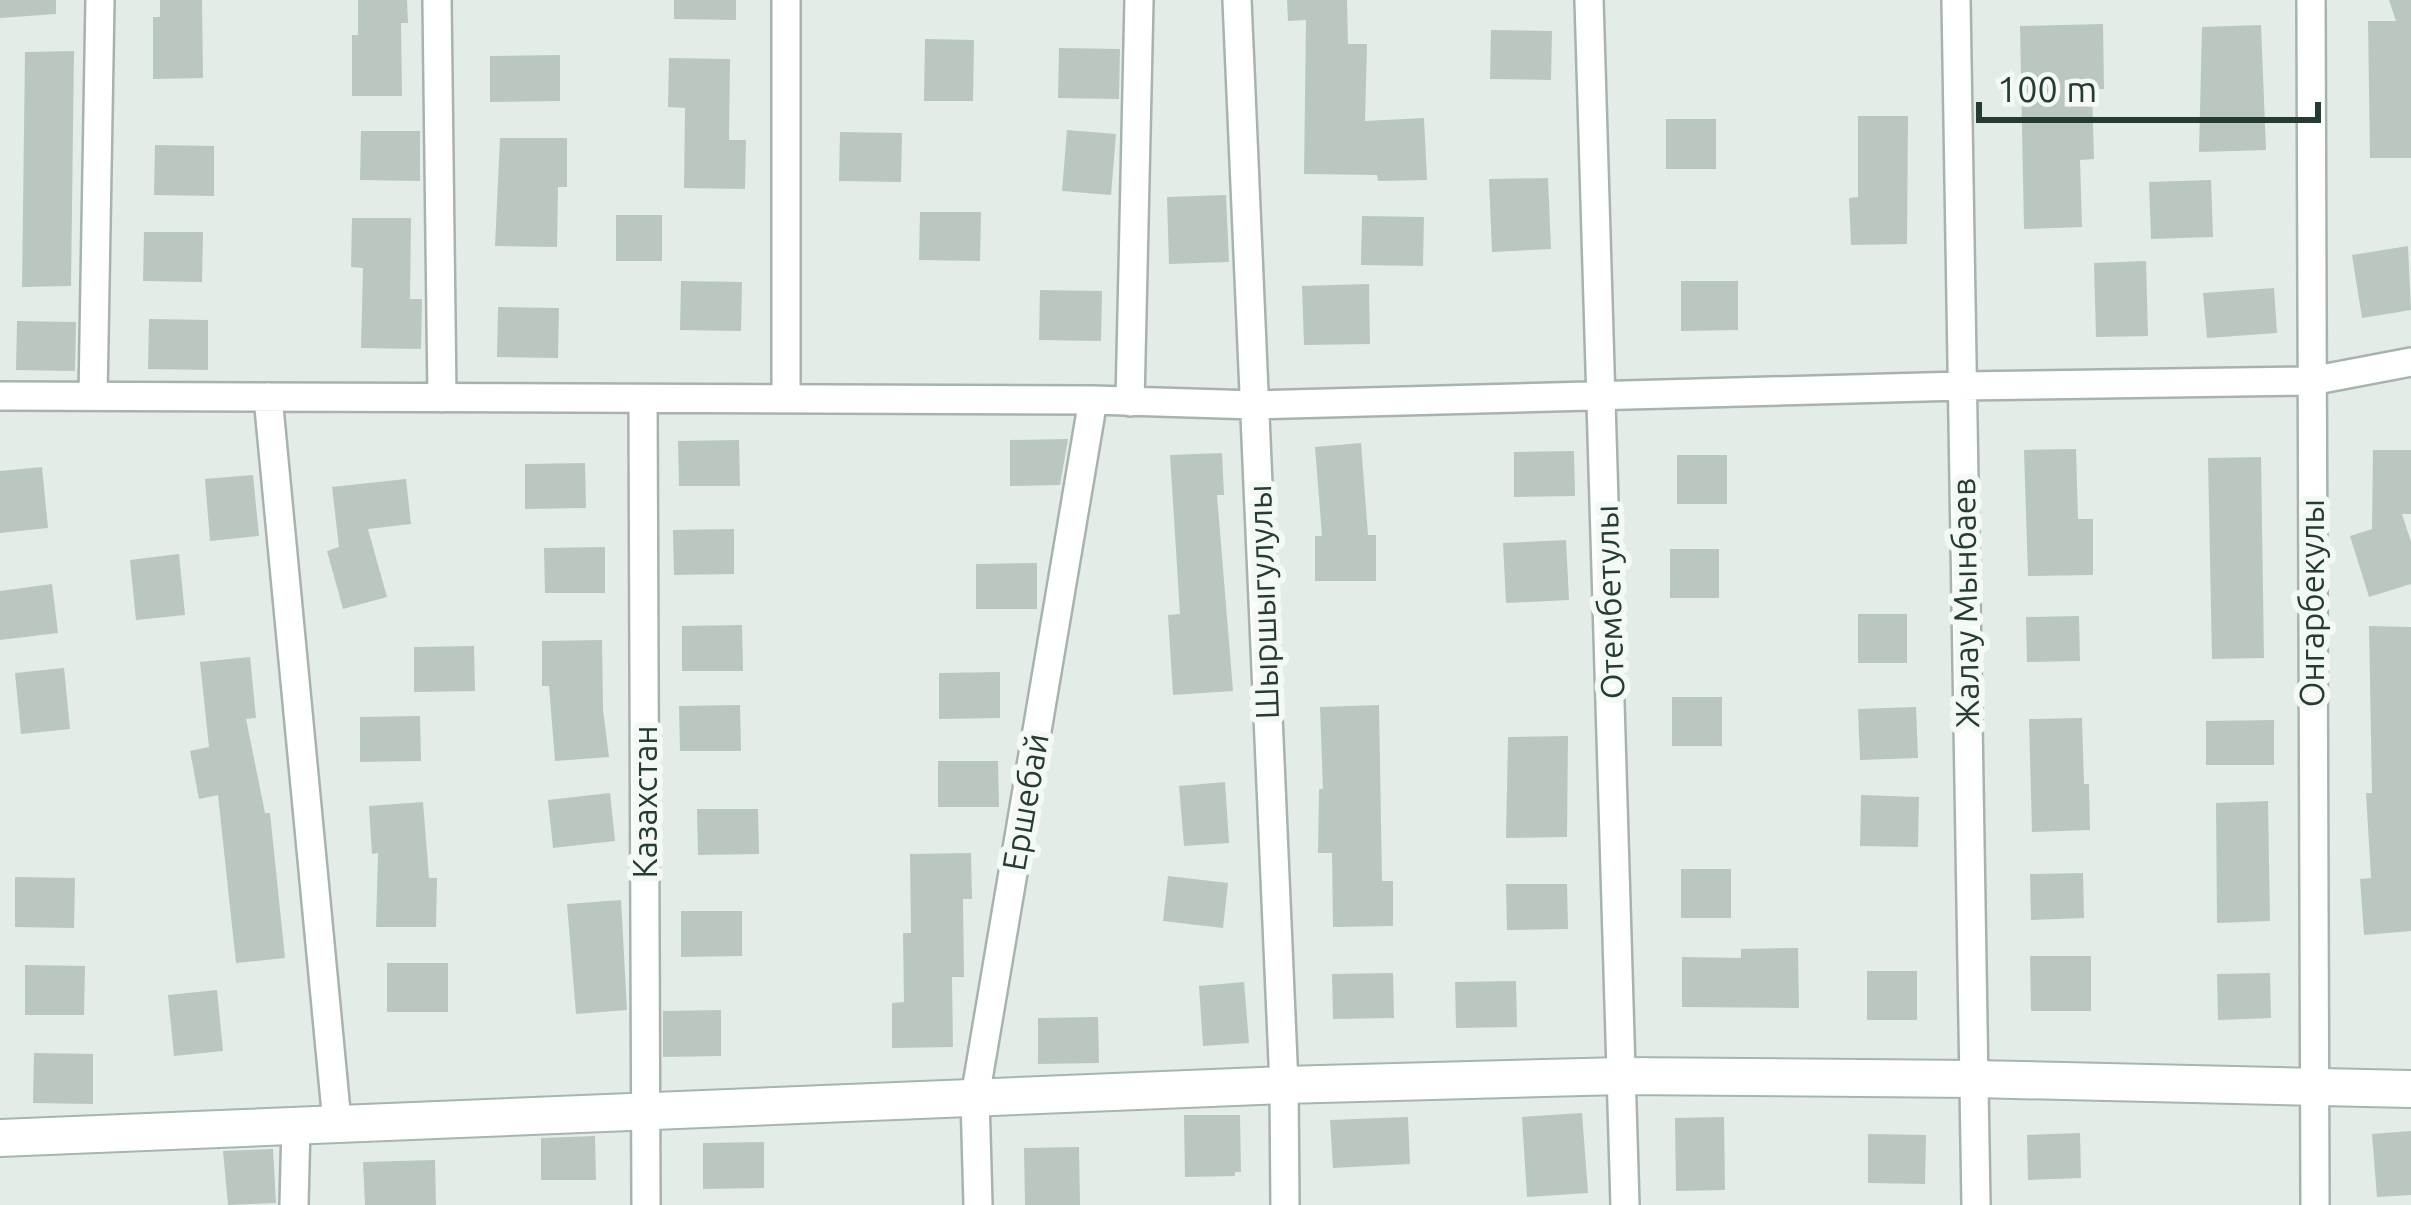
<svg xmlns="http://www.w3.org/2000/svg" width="2411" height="1205" viewBox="0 0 2411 1205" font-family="Ubuntu,sans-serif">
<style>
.building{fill:#b9c7c0}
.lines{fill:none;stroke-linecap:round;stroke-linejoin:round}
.street-casing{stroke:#a7b4ad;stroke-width:32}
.secondary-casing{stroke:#a3b7ad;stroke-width:40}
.street{stroke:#fff;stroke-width:27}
.secondary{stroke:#fff;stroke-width:36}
.labels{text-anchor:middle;stroke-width:12;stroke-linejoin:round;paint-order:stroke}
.street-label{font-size:33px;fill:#253c33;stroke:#f4f9f6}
</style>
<rect width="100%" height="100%" fill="#e4ece7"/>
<path class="building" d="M0 0H56V14L0 18Z
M160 0H202L203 78 153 79V17H160Z
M358 0H407L408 23H401L402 96H352V35H358Z
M674 0H736V20L674 19Z
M1287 0H1347L1348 44H1367L1365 121 1424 118 1427 180 1378 181 1377 175 1304 174 1306 20 1288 21Z
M2389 0H2411V158H2370L2368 21H2396Z
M2103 24 2104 89H2092L2094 159 2080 160 2082 227 2024 229 2020 26Z
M2261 25 2266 150 2199 152 2202 27Z
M1491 30 1552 31 1551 80 1490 79Z
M925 39 974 40 973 101H924Z
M1059 48 1120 49 1119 99 1058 98Z
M74 51 71 286 22 287 25 52Z
M560 55V101L490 102V56Z
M669 58 730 59 729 140H746L745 189 684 188 685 108 668 107Z
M1858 116H1908L1907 244 1851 245 1849 198 1858 197Z
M1666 119H1716V169H1666Z
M1067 130 1116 134 1111 195 1062 191Z
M361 131H420V181L360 180Z
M840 132 902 133 901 182 839 181Z
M500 138H567V187H558L557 247 495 246Z
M155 145 214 146V196L154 195Z
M1548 178 1551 249 1492 252 1489 179Z
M2211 180 2213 237 2151 239 2149 182Z
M1226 195 1229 262 1169 264 1167 197Z
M920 212H981L980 261 919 260Z
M616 215H662V261H616Z
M1362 216 1424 217 1423 266 1361 265Z
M352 218H411L410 299H422L421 349 361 348 363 268 351 267Z
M144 232H203L202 282 143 281Z
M2408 246 2411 310 2362 318 2352 255Z
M2146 261 2148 336 2096 337 2094 263Z
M681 281 742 282 741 331 680 330Z
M1681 281H1738V330L1681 331Z
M1369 284 1370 344 1304 345 1302 286Z
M2274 288 2277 333 2207 338 2203 293Z
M1040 290 1102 291 1101 341 1039 340Z
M498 307 559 308 558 358 497 357Z
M149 319 208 320V370L148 369Z
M17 321 76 322 75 371 16 370Z
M1068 439 1060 485 1010 486V440Z
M739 440 740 486H679L678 441Z
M1361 443 1368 535H1376V581H1315V536H1322L1315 447Z
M2076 449 2078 519H2093V575L2028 576 2024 450Z
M2373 450H2411V514H2402L2411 542V584L2369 597 2350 536 2372 529Z
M1574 451 1575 496 1514 497V452Z
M1222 453 1224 495H1217L1233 691 1173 695 1168 615 1180 614 1170 455Z
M1677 455H1727V504H1677Z
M2261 457 2264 658 2212 659 2208 458Z
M585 463 586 508 525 509V464Z
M42 467 48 528 0 533V471Z
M253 475 259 536 210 541 205 479Z
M406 479 411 524 368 529 387 597 343 609 327 551 339 547 332 487Z
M734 529V574L674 575 673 530Z
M1566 540 1569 600 1506 603 1503 543Z
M605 547V593H545L544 548Z
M1670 549H1719V598H1670Z
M179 554 185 615 136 620 130 560Z
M1037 563V609H976V564Z
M52 584 58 633 0 640V591Z
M1858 614H1907V663H1858Z
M2079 616 2080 661 2027 662 2026 617Z
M742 625 743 671H682V626Z
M2369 626 2411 627V931L2364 935 2360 879 2371 878 2366 793H2372Z
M602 640 603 710 609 757 555 761 549 686H542V641Z
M474 646 475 691 414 692V647Z
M250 657 256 718 246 719 265 813H270L285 958 236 963 218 795 199 799 190 751 209 747 200 662Z
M64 668 70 729 21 734 15 673Z
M1000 672V718L939 719V673Z
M1672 697H1722V746H1672Z
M740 705 741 751H680L679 706Z
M1379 705 1382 881H1393V926L1333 927 1332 853H1318L1319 789H1323L1320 707Z
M1916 707 1918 758 1860 760 1858 709Z
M420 716 421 761 360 762V717Z
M2082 718 2084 784H2089L2090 830 2032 832 2029 719Z
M2274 720V765H2206V721Z
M1568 736 1567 837 1506 838 1508 737Z
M938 761H998L999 807H938Z
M1225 782 1229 843 1184 846 1179 786Z
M610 793 615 841 553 848 548 800Z
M1861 795 1919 797 1918 847 1860 846Z
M2268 801 2270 921 2217 923 2216 803Z
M423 802 429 878H437L436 927H376L378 853 372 854 369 806Z
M697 809H758L759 854 698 855Z
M971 853 972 899H963L964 977H952L953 1047 892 1048V1003L904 1002 903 933H911L910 854Z
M1681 869H1731V918H1681Z
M2083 873 2084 918 2031 920 2030 874Z
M1168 876 1228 883 1223 928 1163 921Z
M15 877 75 878 74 928 15 927Z
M1506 884H1567L1568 929 1507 930Z
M621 900 627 1010 576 1014 567 904Z
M681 911H742V956L681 957Z
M1798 948 1799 1008 1682 1007V957L1741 958V949Z
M2030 956H2091V1011H2031Z
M387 963H448V1012H387Z
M25 965 85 966 84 1015H25Z
M1867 971H1917V1020H1867Z
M1393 973 1394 1018 1333 1019 1332 974Z
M2270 973 2271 1018 2218 1020 2217 974Z
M1516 981 1517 1027 1456 1028 1455 982Z
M1244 982 1249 1043 1203 1046 1199 986Z
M217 990 223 1051 174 1056 168 995Z
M721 1010V1056L663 1057V1011Z
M1098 1017 1099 1063 1038 1064V1018Z
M34 1053 93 1054V1104L33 1103Z
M1582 1113 1588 1193 1527 1197 1522 1117Z
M1184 1115H1240L1241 1172H1235V1176L1185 1177Z
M1408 1117 1410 1164 1333 1168 1330 1120Z
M1724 1117 1725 1190 1676 1191 1675 1118Z
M2411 1131V1195L2377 1197 2372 1134Z
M2080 1133 2081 1178 2028 1180 2027 1135Z
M1868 1134 1926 1135 1925 1184 1868 1183Z
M595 1136 596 1180H541V1138Z
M764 1142V1188L703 1189V1143Z
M1079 1147 1080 1205H1025L1024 1148Z
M273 1149 276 1203 228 1205 223 1151Z
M435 1160 436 1205H365L363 1162Z"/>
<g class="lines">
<defs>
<path id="street" d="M437 0 442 398
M1237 0 1284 1085 1285 1205
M1589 0 1625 1205
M1956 0 1976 1205
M2311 0 2315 1205
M0 396 1093 400 1255 405 1961 386 2311 381 2411 362
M93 396 100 0
M268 397 337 1122
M643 399 646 1205
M786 399V0
M1130 402 1139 0
M294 1205 296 1124
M978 1205 975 1097 1093 400"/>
<path id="secondary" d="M0 1138 1284 1085 1622 1076 1974 1079 2411 1089"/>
</defs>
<use href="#street" class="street-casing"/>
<use href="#secondary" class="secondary-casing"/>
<use href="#street" class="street"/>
<use href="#secondary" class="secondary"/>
</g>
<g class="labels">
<g class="street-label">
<text transform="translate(1263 602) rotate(-92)" y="12">Шыршыгулулы</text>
<text transform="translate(1609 602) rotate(-92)" y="12">Отембетулы</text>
<text transform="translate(1965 603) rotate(-91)" y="12">Жалау Мынбаев</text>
<text transform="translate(2312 603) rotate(-90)" y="12">Онгарбекулы</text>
<text transform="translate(645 802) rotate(-90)" y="12">Казахстан</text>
<text transform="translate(1025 802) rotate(-80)" y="12">Ершебай</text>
</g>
</g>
<path d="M1979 102v18h339v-18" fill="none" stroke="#253c33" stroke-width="6"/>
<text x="1997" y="102" font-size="36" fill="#253c33" stroke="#f4f9f6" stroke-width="9" paint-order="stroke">100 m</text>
</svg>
